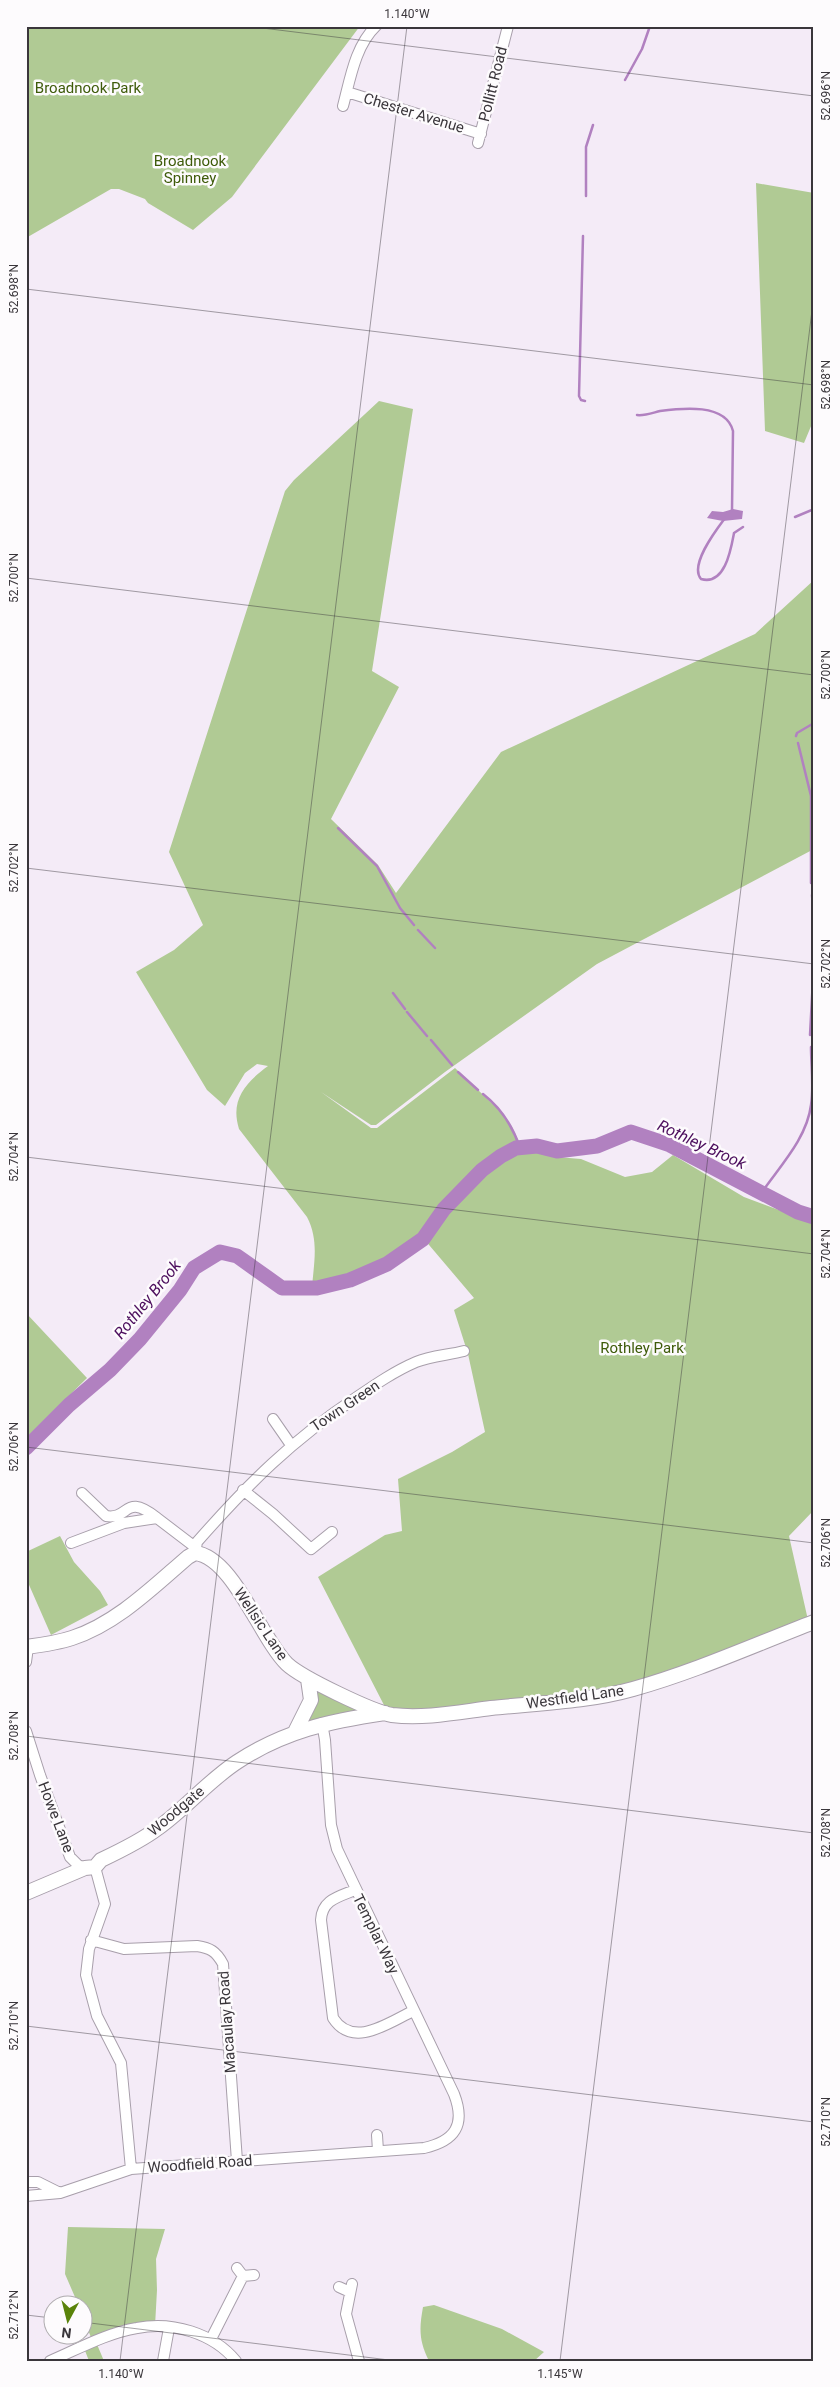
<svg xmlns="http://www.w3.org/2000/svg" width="840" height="2387" viewBox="0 0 840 2387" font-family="Roboto,sans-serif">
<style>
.green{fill:#b0ca94}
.water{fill:#b181c0}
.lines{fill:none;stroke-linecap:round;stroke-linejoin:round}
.stream{stroke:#b181c0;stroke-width:2.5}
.river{stroke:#b181c0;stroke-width:15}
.street-casing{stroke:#a89fab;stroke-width:12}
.secondary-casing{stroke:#a89fab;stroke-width:16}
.street{stroke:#fff;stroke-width:10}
.secondary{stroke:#fff;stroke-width:14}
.ticks{fill:none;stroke:#3a363b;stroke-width:1;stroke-opacity:0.45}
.labels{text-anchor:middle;stroke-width:5;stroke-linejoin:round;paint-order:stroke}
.street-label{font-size:15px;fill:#3a363b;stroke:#fdfbfd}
.park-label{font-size:15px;fill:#3e5b0a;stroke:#fdfbfd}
.water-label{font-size:16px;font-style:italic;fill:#4c0e5d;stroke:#fdfbfd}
.neatline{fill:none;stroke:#3a363b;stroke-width:2}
.ticks-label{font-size:12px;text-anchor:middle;fill:#3a363b}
</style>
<rect width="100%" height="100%" fill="#f4ebf7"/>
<path class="green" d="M26 26H360L232 197 193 230 148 203 145 199 119 189H111L26 238Z
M756 183 814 193V419L804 443 765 431Z
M379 401 413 409 372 671 399 687 331 819 378 865 396 893 501 752 755 634 814 580V849L597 964 445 1072 376 1125H371L321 1092 371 1128H377L455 1068 500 1111 512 1127 524 1152 542 1151 557 1157 581 1159 625 1177 652 1172 673 1155 744 1197 814 1223V1510L789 1536 808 1620 707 1660 606 1691 412 1711 385 1707 318 1577 385 1535 402 1531 398 1479 452 1452 485 1432 468 1354 454 1310 474 1298 424 1239C398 1257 344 1291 312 1287 314 1262 319 1240 307 1217L239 1129C230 1100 245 1083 268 1066L257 1064 245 1073 225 1106 207 1090 136 972 174 950 203 925 169 852 285 491 294 480Z
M26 1313 87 1378 26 1438Z
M60 1536 74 1562 100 1591 108 1605 51 1635 26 1578V1552Z
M313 1689 360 1710 308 1723Z
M68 2227 165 2229 156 2259 157 2290 155 2326 96 2342 104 2361H89L84 2348 93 2343 83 2316 82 2304H78L65 2274Z
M434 2305 502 2329 544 2352 534 2361H429C419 2341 419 2329 423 2307Z"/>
<path class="water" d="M733 509 743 511 742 519 723 521 707 518 712 511 723 512Z"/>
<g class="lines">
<path class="stream" d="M625 80 642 49 650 26
M586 196V147L593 125
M583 236 579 396 581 400 585 401
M637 415C644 416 652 413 660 411 682 408 726 403 733 431L732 510
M795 517 814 509
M725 518C716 530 689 565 701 579 725 586 731 549 734 533L743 527
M796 736 797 733 814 723
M798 743 811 796V883
M338 828 377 866 400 908 414 925
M812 895 814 922
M418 930 435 948
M393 993 405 1009
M407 1012 427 1036
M810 1035 814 960
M431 1040 452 1065
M458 1072 478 1090
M483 1094C501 1108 513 1127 520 1148
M762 1192C780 1166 807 1138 811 1105 814 1086 811 1066 811 1047"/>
<path class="river" d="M26 1448 69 1405 110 1370 140 1339 180 1290 194 1268 220 1252 237 1256 282 1288H317L350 1280 387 1264 423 1239 444 1209 482 1170 501 1156 516 1148 537 1146 557 1151 597 1146 631 1132 670 1145 798 1212 814 1217"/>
<defs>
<path id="street" d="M347 92 481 134
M343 106C350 80 355 46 376 26
M478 143 508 26
M273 1419 291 1445
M243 1490 273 1514 311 1549 332 1532
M82 1493 106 1516C130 1520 124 1492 157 1518
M71 1543 124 1523 157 1518 195 1547
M195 1553 197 1542C248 1484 292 1440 357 1397 376 1384 395 1371 416 1362 430 1356 449 1355 464 1351
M26 1662 28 1647
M26 1731 40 1775 70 1857 78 1865 85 1868
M95 1867 105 1904 89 1949 86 1975 97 2016 121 2063 131 2169
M355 1890C338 1897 322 1900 321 1920L333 2018C353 2049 388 2023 413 2011
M91 1940 124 1949 197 1946C210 1948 216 1951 223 1964L237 2161
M377 2135 378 2151
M26 2182H38L60 2193
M26 2196 60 2193 131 2169 424 2148C455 2141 466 2125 454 2094L337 1849 331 1825 325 1740 322 1723
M237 2268 243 2276 254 2275
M352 2284 346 2314 359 2361
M339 2287 350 2292
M211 2339 243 2276
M50 2361C78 2349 107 2333 137 2328 172 2321 213 2333 236 2361
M163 2361 169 2328"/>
<path id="secondary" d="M26 1647C41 1645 57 1643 72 1638 116 1624 153 1587 188 1557L195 1553C233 1557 261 1639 287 1664 302 1678 373 1712 392 1715 424 1719 459 1712 491 1708 538 1703 587 1702 633 1689 694 1672 754 1645 814 1622
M295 1732 311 1700 308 1679
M26 1893 85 1868 95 1867 101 1860C120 1851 141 1841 158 1828 186 1808 208 1781 237 1762 284 1731 330 1721 385 1713"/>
</defs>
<use href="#street" class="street-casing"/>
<use href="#secondary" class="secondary-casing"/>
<use href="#street" class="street"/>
<use href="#secondary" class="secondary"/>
</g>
<path class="ticks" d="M246 26 814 96M26 289 814 385M26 578 814 675M26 868 814 964M26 1157 814 1254M26 1447 814 1543M26 1736 814 1833M26 2026 814 2122M26 2315 52 2318M82 2322 397 2361M120 2361 407 26M560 2361 814 294"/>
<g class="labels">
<g class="street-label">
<text transform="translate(493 84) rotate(-76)" y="5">Pollitt Road</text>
<text transform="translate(414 113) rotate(17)" y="5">Chester Avenue</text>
<text transform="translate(345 1406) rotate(-34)" y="5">Town Green</text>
<text transform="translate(261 1624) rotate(56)" y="5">Wellsic Lane</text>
<text transform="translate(575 1697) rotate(-8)" y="5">Westfield Lane</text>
<text transform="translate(176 1811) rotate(-40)" y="5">Woodgate</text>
<text transform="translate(56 1817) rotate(69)" y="5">Howe Lane</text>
<text transform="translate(376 1934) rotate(64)" y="5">Templar Way</text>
<text transform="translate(227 2022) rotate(-94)" y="5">Macaulay Road</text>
<text transform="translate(200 2164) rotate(-4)" y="5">Woodfield Road</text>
</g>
<g class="park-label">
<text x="88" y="93">Broadnook Park</text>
<text x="190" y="166">Broadnook<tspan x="190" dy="17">Spinney</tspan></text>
<text x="642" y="1353">Rothley Park</text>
</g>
<g class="water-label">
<text transform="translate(702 1144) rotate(25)" y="6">Rothley Brook</text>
<text transform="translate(147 1299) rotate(-51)" y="6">Rothley Brook</text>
</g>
</g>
<rect width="840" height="2387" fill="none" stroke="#fdfbfd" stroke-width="55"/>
<g transform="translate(68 2320) rotate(187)"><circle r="24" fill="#fdfbfd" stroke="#afacaf"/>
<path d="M0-4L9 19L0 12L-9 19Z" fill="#5a830a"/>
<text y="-8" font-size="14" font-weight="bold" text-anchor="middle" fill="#3a363b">N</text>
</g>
<rect x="28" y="28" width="784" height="2332" class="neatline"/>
<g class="ticks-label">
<text x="407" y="18">1.140°W</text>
<text transform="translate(826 96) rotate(-90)" y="4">52.696°N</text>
<text transform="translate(14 289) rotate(-90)" y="4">52.698°N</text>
<text transform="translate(826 385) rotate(-90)" y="4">52.698°N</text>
<text transform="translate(14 578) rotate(-90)" y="4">52.700°N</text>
<text transform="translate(826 675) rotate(-90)" y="4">52.700°N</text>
<text transform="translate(14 868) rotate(-90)" y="4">52.702°N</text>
<text transform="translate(826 964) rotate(-90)" y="4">52.702°N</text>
<text transform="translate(14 1157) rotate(-90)" y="4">52.704°N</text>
<text transform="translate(826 1254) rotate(-90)" y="4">52.704°N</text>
<text transform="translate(14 1447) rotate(-90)" y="4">52.706°N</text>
<text transform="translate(826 1543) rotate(-90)" y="4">52.706°N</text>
<text transform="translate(14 1736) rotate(-90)" y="4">52.708°N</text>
<text transform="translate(826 1833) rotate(-90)" y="4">52.708°N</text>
<text transform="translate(14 2026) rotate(-90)" y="4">52.710°N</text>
<text transform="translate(826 2122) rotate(-90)" y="4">52.710°N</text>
<text transform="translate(14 2315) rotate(-90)" y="4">52.712°N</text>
<text x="121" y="2378">1.140°W</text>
<text x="560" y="2378">1.145°W</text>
</g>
</svg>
